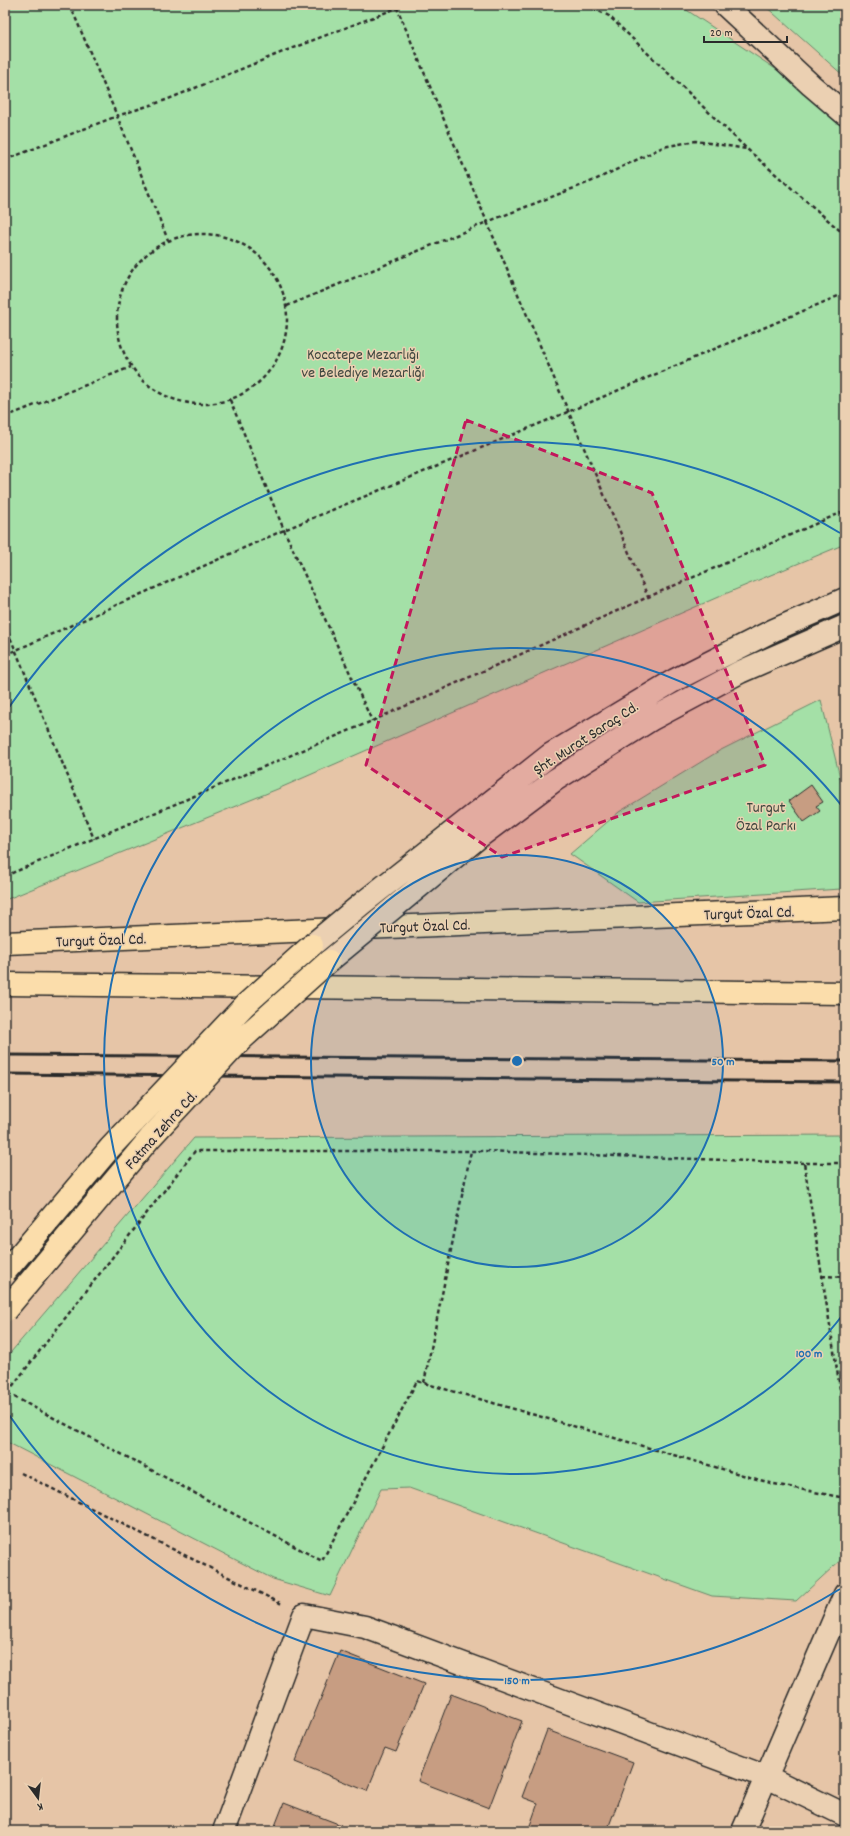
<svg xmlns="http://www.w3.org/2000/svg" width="850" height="1836" viewBox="0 0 850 1836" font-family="Dekko,sans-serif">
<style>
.green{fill:#a4e0a7;stroke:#688669}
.building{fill:#c79d82;stroke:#2b2b2b}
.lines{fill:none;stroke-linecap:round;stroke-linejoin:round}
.minor-casing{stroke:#2b2b2b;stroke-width:25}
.major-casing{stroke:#2b2b2b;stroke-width:25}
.path{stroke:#2b2b2b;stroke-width:2.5;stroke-dasharray:4 3;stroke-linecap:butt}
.minor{stroke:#ebd0b2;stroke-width:22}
.major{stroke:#fbddab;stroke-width:22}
.rail{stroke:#2b2b2b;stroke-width:3}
.minor-bridge-casing{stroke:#2b2b2b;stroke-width:25;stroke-linecap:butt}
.major-bridge-casing{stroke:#2b2b2b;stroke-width:25;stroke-linecap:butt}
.minor-bridge{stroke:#ebd0b2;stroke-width:22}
.major-bridge{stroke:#fbddab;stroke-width:22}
.marked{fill:#c2185b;fill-opacity:0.2;stroke:#c2185b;stroke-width:3;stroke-dasharray:8 5;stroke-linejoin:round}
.ring{fill:none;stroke:#1f6fb2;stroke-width:2}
.labels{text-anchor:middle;stroke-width:3;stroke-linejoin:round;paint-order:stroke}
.park-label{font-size:16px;fill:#3d463e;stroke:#ebd0b2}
.street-label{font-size:16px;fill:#2b2b2b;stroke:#ebd0b2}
.centre{fill:#1f6fb2;stroke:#ebd0b2;stroke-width:2}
.ring-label{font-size:12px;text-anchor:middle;font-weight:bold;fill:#1f6fb2;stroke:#ebd0b2;stroke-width:3;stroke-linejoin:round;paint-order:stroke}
</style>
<rect width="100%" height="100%" fill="#e6c5a7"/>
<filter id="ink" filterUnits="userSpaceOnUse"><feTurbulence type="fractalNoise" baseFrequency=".025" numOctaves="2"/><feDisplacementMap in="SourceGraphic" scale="8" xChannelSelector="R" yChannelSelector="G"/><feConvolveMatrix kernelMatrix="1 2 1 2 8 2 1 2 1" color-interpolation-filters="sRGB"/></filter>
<g filter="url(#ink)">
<path class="green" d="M5 5H679L845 115V544L725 594 280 788 5 900Z
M764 5H845V77Z
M821 700 845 798V886L841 889 638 902 570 854 619 812 719 751Z
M845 1135V1556L796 1601 712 1596 409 1488 381 1489 330 1596 273 1579 5 1441V1359L194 1138Z"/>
<path class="building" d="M811 785 823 802 816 806 820 811 804 822 789 801Z
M340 1651 424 1684 396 1752 385 1748 367 1791 295 1762Z
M451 1694 522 1721 489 1808 418 1781Z
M547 1730 633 1762 607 1831H528L538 1803 522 1797Z
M284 1803 341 1825 339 1831H273Z"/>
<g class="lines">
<defs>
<path id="minor" d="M725 5 811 85 845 114
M224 1831 304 1615 365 1627 767 1777 845 1815
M743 1831 845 1594"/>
<path id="major" d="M5 943 845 908
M5 984 845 993"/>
</defs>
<use href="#minor" class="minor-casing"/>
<use href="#major" class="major-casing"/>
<path class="path" d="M70 5 117 116 166 100 285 51 397 8 487 222 595 180 663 147 696 141 747 149
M587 5 609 16 747 149 845 235
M5 160 117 116 168 240
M117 319a85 85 0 1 1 170 0a85 85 0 1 1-170 0Z
M287 306 487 222 648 597
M230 400 284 530 372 721
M5 417 131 367
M5 625 94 839
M5 655 284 530 570 411 845 293
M5 876 372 721 648 597 845 511
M804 1163 483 1151H195L7 1393 322 1561 417 1381 774 1484 845 1498
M845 1163H804L845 1420
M822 1276 845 1277
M424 1383 471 1151
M21 1473 282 1604"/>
<use href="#minor" class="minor"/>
<use href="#major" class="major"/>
<path class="rail" d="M5 1055 845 1061
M5 1074 845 1082"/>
<defs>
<path id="minor-bridge" d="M312 945 364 902 550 755 675 680 774 630 845 599
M329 961 479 837 555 780 652 719 740 672 845 626"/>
<path id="major-bridge" d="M5 1272 110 1148 245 1005 312 945
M5 1311 150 1138 241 1040 329 961"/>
</defs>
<use href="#minor-bridge" class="minor-bridge-casing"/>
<use href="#major-bridge" class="major-bridge-casing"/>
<use href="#minor-bridge" class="minor-bridge"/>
<use href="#major-bridge" class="major-bridge"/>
</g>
</g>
<path class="marked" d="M466 420 652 493 765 765 502 857 366 765Z"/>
<circle cx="517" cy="1061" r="206" fill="#1f6fb2" fill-opacity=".12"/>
<g class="ring">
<circle cx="517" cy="1061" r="206"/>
<path d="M845 1312A413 413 0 1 1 845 810"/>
<path d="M840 1589A619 619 0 0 1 7 1412M7 710A619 619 0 0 1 840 533"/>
</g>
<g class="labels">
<g class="park-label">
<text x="363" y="359">Kocatepe Mezarlığı<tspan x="363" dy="18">ve Belediye Mezarlığı</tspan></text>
<text x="766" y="812">Turgut<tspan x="766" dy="18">Özal Parkı</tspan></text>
</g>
<g class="street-label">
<text transform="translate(585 737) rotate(-33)" y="6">Şht. Murat Saraç Cd.</text>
<text transform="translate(749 912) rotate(-2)" y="6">Turgut Özal Cd.</text>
<text transform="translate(425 925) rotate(-2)" y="6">Turgut Özal Cd.</text>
<text transform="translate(101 939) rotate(-2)" y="6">Turgut Özal Cd.</text>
<text transform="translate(160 1129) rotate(-48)" y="6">Fatma Zehra Cd.</text>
</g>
</g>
<circle cx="517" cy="1061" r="6" class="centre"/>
<g class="ring-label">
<text x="723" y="1065">50 m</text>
<text x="809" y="1357">100 m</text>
<text x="517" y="1684">150 m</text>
</g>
<rect width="850" height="1836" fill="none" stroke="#ebd0b2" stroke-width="20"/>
<rect x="10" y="10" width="830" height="1816" fill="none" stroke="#2b2b2b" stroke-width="1.5" filter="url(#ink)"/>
<g transform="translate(38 1798) rotate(165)" stroke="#ebd0b2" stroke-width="3" paint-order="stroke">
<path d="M0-3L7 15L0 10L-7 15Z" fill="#2b2b2b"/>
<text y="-6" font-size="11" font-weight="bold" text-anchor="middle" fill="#2b2b2b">K</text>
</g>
<path d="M704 36v6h83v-6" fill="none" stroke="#2b2b2b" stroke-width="2"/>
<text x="710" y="36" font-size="12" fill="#2b2b2b" stroke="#ebd0b2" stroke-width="3" paint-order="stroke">20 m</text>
</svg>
